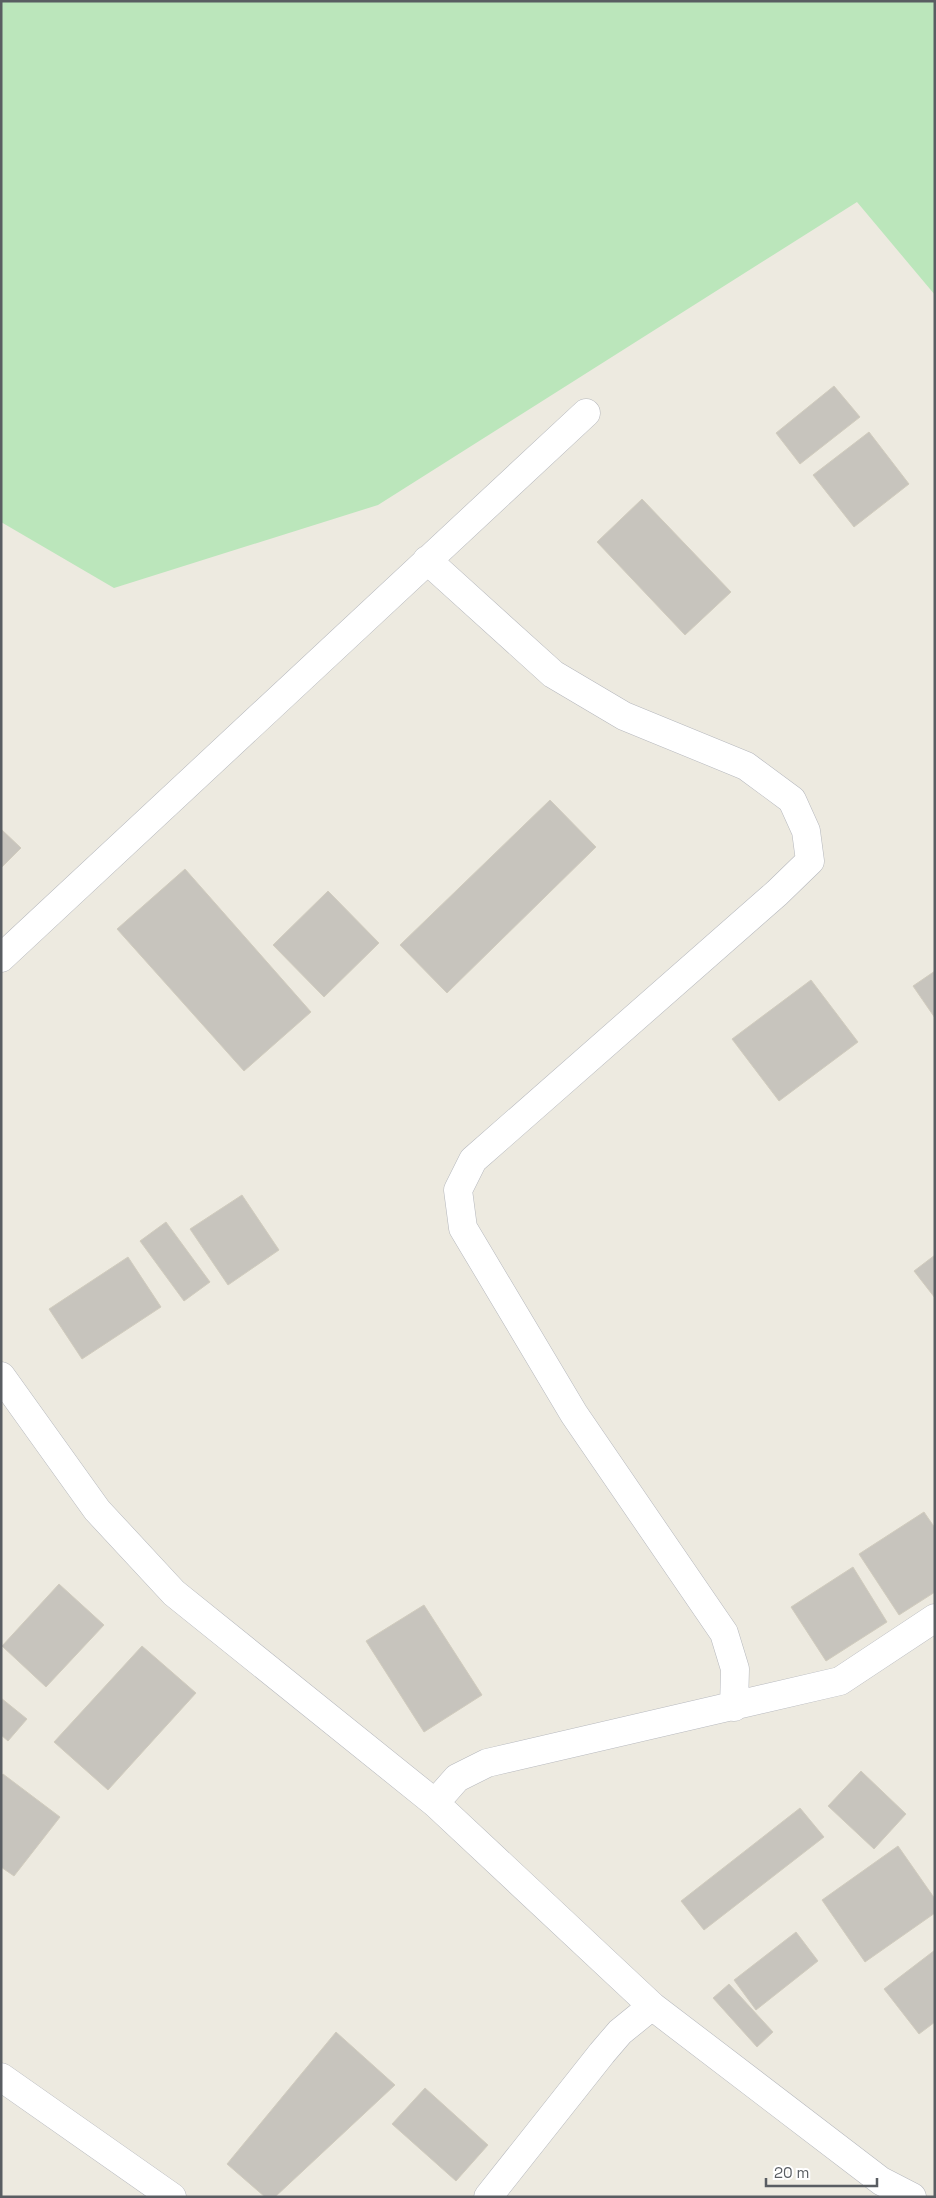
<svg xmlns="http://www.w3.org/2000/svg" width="936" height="2198" viewBox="0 0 936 2198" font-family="'Space Grotesk',sans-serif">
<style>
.green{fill:#bbe6bb}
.building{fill:#c7c4bd;stroke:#d1ccbe}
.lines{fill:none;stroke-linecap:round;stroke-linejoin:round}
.minor-casing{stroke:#b6b8bd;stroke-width:29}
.minor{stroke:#fff;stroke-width:28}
</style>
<rect width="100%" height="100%" fill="#edeae0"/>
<path class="green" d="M1 1H935V295L857 202 378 505 114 588 1 522Z"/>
<path class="building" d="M834 386 860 417 800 464 776 433Z
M869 432 909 484 854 527 813 475Z
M642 499 731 592 685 635 597 542Z
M550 800 596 847 447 993 400 945Z
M1 829 21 848 1 868Z
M185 869 311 1012 244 1071 117 929Z
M328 891 379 943 324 997 273 945Z
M935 971V1018L913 986Z
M811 980 858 1042 779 1101 732 1039Z
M242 1195 279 1250 228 1285 190 1229Z
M166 1222 210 1282 184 1301 140 1241Z
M935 1255V1298L914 1271Z
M128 1257 161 1307 82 1359 49 1309Z
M924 1512 935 1528V1592L899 1615 859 1554Z
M853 1567 887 1622 826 1661 791 1607Z
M59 1584 104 1625 46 1687 2 1646Z
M424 1605 482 1695 424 1732 366 1641Z
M142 1646 196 1693 108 1790 54 1742Z
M1 1698 27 1719 8 1741 1 1735Z
M861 1771 906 1814 874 1849 828 1806Z
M3 1774 60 1817 14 1876 1 1867V1776Z
M800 1808 824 1837 704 1930 681 1901Z
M898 1846 935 1899V1913L865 1962 822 1900Z
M796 1932 818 1961 756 2010 734 1980Z
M935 1950V2022L919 2034 884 1989Z
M729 1984 773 2032 757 2047 713 1998Z
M336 2032 395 2085 275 2197H265L227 2164Z
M425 2088 488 2145 456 2181 392 2124Z"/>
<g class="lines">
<defs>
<path id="minor" d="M427 560 553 674 624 716 746 766 792 800 806 831 810 861 777 893 473 1160 458 1190 463 1228 574 1414 724 1633 735 1669 734 1707
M1 958 586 413
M1 1376 97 1510 174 1593 435 1803 652 2006 620 2032 602 2053 488 2197
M435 1803 457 1778 487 1763 840 1681 935 1618
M652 2006 881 2181 912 2197
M1 2077 172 2197"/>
</defs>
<use href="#minor" class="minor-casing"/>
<use href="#minor" class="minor"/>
</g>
<rect width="936" height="2198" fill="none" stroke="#595d62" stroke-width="5"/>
<path d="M766 2178v8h111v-8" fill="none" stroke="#595d62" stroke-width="2.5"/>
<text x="774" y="2178" font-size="15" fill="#595d62" stroke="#ffffff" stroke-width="4" paint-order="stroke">20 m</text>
</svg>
